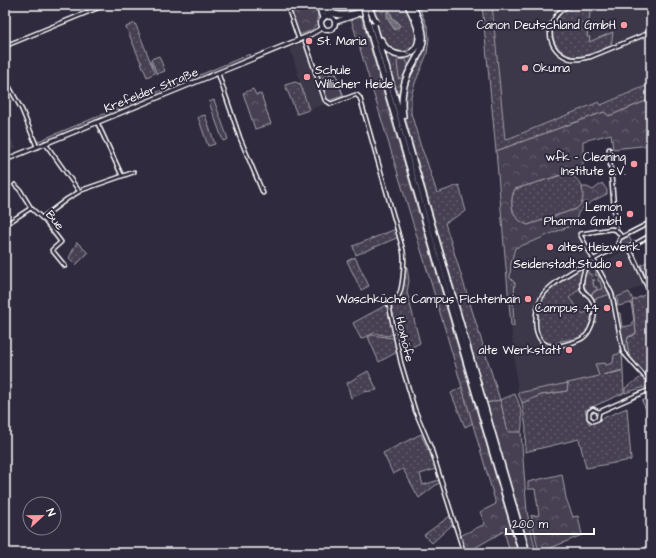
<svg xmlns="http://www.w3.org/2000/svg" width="656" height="558" viewBox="0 0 656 558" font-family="'Architects Daughter',sans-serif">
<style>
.built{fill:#3c3749}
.grass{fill:url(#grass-dots);stroke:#a2a0a8}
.forest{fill:url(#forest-crowns);stroke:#a2a0a8}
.garden{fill:#464152;stroke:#a2a0a8}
.water{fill:url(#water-rules);stroke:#a7a6ad}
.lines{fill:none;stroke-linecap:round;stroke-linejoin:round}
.street-casing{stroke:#fff;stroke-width:5.5}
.secondary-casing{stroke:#fff;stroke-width:6}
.primary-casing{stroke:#fff;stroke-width:7}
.highway-casing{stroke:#fff;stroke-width:8}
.street{stroke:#2f2a3d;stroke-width:2.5}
.secondary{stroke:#2f2a3d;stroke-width:3.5}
.primary{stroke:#2f2a3d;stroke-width:4}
.highway{stroke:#2f2a3d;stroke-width:5}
.highway-bridge-casing{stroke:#fff;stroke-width:8;stroke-linecap:butt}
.highway-bridge{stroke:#2f2a3d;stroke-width:5}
.oneway{stroke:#6d6a77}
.poi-dot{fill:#ff9aa2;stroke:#2f2a3d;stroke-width:1.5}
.labels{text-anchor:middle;stroke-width:4;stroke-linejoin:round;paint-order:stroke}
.poi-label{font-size:12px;fill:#fff;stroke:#2f2a3d;text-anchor:end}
.street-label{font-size:12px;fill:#fff;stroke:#2f2a3d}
</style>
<defs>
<pattern id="grass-dots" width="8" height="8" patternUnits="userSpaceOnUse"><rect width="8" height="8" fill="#464152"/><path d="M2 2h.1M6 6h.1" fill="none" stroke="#625e6c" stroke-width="1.8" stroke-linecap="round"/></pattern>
<pattern id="forest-crowns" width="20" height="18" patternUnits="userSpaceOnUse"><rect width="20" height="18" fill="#464152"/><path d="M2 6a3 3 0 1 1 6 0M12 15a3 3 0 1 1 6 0" fill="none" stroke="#625e6c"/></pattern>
<pattern id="water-rules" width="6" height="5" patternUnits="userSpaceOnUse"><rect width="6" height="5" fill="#6d6a77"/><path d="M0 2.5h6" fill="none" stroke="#83808b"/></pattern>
</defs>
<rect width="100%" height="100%" fill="#2f2a3d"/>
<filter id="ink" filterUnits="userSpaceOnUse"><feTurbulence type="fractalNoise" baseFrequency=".025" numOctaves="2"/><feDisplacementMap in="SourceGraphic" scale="8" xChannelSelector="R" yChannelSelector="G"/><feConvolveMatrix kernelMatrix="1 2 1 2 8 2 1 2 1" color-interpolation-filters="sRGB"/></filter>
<g filter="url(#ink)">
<path class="built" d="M492 5H651V82L648 85 601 105 599 102 505 140Z
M304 42 325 104 309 110 297 73 299 72 298 70 297 71 290 48Z
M5 129 17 148 5 153Z
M578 223 581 235 596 262 616 309 624 351V371L518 393 511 326H514L513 304 515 283 510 278 511 263 515 248 539 239 545 236Z
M621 252H627L629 254 643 285 614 298 613 294 597 265Z"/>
<path class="grass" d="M384 5H404C411 13 420 32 416 43 409 58 392 54 384 42 379 35 376 18 373 9L380 8 381 11H384L383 7Z
M415 5H423L419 7 428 28 429 39 427 54 415 83 411 96V113L421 147 426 159 437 193 459 185 466 211 445 223 500 400 515 394C521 407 524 419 521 432L508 433 500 400 487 403 408 128 404 112V99L405 88 425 31Z
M482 5H492L505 140 599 102 601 105 648 85 651 82V99L609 116 604 112 496 151Z
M575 5H591L587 37H590L589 42 613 32 611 46C600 50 588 58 576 57 559 56 548 38 554 23 557 13 566 9 575 5Z
M135 23 155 73 147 77 126 27Z
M420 45 410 69 398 62 399 79 405 75 400 105 384 49 399 56Z
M250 54 249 58 165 93 164 90Z
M159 56 165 71 157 74 151 59Z
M333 63 344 98 330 102 325 99 317 74 322 72 321 67Z
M295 82 300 84V83L309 110 297 114 285 85Z
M162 90 163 94 40 144 36 142Z
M568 173C582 179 591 198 576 209L528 225C512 220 508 203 515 189Z
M396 229 399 237 356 255 353 246Z
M628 235 633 244 623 247 620 244V241Z
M77 242 88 253 76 265 69 258Z
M355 257 369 286 361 290 347 261Z
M651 260V282L648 283 641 265Z
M407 267 409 281 407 292 420 343 400 353 390 306 400 297 404 269Z
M582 267 583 268 580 288 569 298 583 314 593 306C593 316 592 330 584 337 581 339 577 340 575 341L574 339 560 341V344C556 345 552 346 548 344 532 336 535 307 544 295 551 287 572 273 582 267Z
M646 294 651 304V383C639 369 623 358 628 337L633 336 636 333 632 301Z
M388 304 394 334 388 336 374 333 361 339 353 323Z
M372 335 393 338 395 340 397 352 379 362 368 337Z
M622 353 623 370 603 375 623 371 624 393 585 410 589 424 627 408 631 460 586 468 579 439 525 452 526 428 522 403 541 395 567 391 568 383 599 376 595 364 605 363 606 365 613 363 614 355Z
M368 371 377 390 364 392 351 398 347 383Z
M643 376 651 385 625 393V388Z
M462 387 473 423 465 427 451 393Z
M651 397V420L642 401Z
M421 434 428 450 430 448 436 469 420 474 423 485 439 480 440 482 419 498 403 469 393 474 383 453Z
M450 516 453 524 432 543 424 535Z"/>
<path class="forest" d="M289 5H316L320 13 318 14C316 29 313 31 298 35Z
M325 5H358L359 7C348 10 340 14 331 7L328 8Z
M361 15 518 553H510L504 531 466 553 460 536 485 524 480 512 496 504 445 329 351 19Z
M399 59 406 60 410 69 406 75 399 79 397 62Z
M253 89 256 95 261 94 271 124 255 129 243 93Z
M651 99V145L613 149 611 134 583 141V166L568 173 515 189C508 203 512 220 528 225L576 209C584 203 584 196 582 187H587L593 190 602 183 607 190V194C599 198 578 207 577 217 576 219 577 221 578 223L545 236 539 239 515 248 511 263 510 278 515 283 513 304 514 326H511L496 151 604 112 609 116Z
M594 262 611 294 594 299 591 295 597 290 602 289 600 281H598V279L599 278 598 275 596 276 595 274 597 273 592 265H590Z
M587 268 589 269 587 270 590 275 592 274 593 276 591 277 592 280H595L593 281 594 287H597V289L590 295C581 285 584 280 587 268Z
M629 292 633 300 632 301 636 333 628 337 627 341 629 357 624 352 617 313H620L622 327 633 325 632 322 634 320 631 303 618 306 617 297Z
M568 383 567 391 541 395 522 403 518 393Z
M500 400 508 432H521L527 512 536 553H531L487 403Z
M562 474 566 498 573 517 578 516 582 535 541 552 538 549 531 515 532 516 539 515 535 489H528V482Z"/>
<path class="garden" d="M335 73 343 96 328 101 320 78Z
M214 100 228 139 223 141 209 102Z
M205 115 215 144 208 146 198 117Z"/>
<path class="water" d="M387 11H390L393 19 397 21 400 26 395 30C391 25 386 18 387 11Z"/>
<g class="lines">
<defs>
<path id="street" d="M287 5 299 40
M570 5C546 15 542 48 568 58 575 61 583 58 590 57L651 32
M304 38 325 100 331 104 355 95H357L360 98 403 250C405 260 403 289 398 297 395 301 391 303 389 306L401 363 415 410 431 448 464 553
M5 46 105 5
M218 73 240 138 263 193
M5 79 22 110 37 147
M97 122 122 176
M45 143 79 191
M609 149 616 230 622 237
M15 185 20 190 31 208 45 221 61 242 52 250 65 266
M42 218 67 199 82 190 134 172
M5 225 31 208
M616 230 611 229 580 234 612 294 623 352 651 384
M619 246 618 243 620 238 651 222
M619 246 622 249H626L651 235
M629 247 651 295
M586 264C585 270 580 281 582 288 583 292 587 294 590 297 597 306 595 319 590 329 586 338 580 340 571 343 565 344 557 348 550 346 529 341 534 303 546 291 566 272 595 259 619 246
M599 412 598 419 593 421 589 418V412L593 409 599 412 651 389"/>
<path id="secondary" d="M5 160 308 36 322 28"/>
<path id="primary" d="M362 12 378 5
M321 23a7 7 0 1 1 14 0a7 7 0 1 1-14 0Z
M335 22 356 15"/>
<path id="highway" d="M319 5 323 18
M324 5C333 19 346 15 360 13
M323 7 329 16
M373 22 527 553
M368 24 522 553
M381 40C389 60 417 61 419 38 420 27 412 15 408 5
M403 116C401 102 402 87 408 74 414 61 425 49 423 34 422 24 416 14 412 5"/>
</defs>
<use href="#street" class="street-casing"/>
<use href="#secondary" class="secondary-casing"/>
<use href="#primary" class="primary-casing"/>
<use href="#highway" class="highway-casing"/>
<use href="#street" class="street"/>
<use href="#secondary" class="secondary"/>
<use href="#primary" class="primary"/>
<use href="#highway" class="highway"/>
<defs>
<path id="highway-bridge" d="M363 5 368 24
M369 8 376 22"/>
</defs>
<use href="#highway-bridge" class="highway-bridge-casing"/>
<use href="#highway-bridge" class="highway-bridge"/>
</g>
<defs><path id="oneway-chevron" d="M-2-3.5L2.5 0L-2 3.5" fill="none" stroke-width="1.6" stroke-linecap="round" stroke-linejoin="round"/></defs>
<use class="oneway" href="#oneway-chevron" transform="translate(409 52) rotate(149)"/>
</g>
<g class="poi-dot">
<circle cx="624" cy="25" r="4"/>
<circle cx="309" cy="41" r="4"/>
<circle cx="525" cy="68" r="4"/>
<circle cx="307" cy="77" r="4"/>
<circle cx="634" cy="164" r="4"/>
<circle cx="630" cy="214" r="4"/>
<circle cx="550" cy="247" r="4"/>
<circle cx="619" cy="264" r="4"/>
<circle cx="528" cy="299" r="4"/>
<circle cx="607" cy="308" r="4"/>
<circle cx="569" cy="350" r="4"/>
</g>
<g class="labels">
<g class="poi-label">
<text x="616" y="29">Canon Deutschland GmbH</text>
<text x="317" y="45" text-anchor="start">St. Maria</text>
<text x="533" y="72" text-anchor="start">Okuma</text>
<text x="315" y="74" text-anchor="start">Schule<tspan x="315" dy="14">Willicher Heide</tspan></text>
<text x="626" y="161">wfk - Cleaning<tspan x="626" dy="14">Institute e.V.</tspan></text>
<text x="622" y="211">Lemon<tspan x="622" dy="14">Pharma GmbH</tspan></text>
<text x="558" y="251" text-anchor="start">altes Heizwerk</text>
<text x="611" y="268">Seidenstadt.Studio</text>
<text x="520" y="303">Waschküche Campus FIchtenhain</text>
<text x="599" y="312">Campus 44</text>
<text x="561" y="354">alte Werkstatt</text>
</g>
<g class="street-label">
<text transform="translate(151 90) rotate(-22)" y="4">Krefelder Straße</text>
<text transform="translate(55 220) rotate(50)" y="4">Bue</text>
<text transform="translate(405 339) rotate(77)" y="4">Hoxhöfe</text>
</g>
</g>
<rect width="656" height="558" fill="none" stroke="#2f2a3d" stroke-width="20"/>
<rect x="10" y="10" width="636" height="538" fill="none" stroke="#fff" stroke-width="1.5" filter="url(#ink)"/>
<g transform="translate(42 516) rotate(68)"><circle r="19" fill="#2f2a3d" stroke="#827f8b"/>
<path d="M0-3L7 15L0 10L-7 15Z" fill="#ff9aa2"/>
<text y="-6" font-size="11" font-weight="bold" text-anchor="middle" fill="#ffffff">N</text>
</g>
<path d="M506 528v6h88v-6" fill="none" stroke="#ffffff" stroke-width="2"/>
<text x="512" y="528" font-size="12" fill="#ffffff" stroke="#2f2a3d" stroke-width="3" paint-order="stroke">200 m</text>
</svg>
